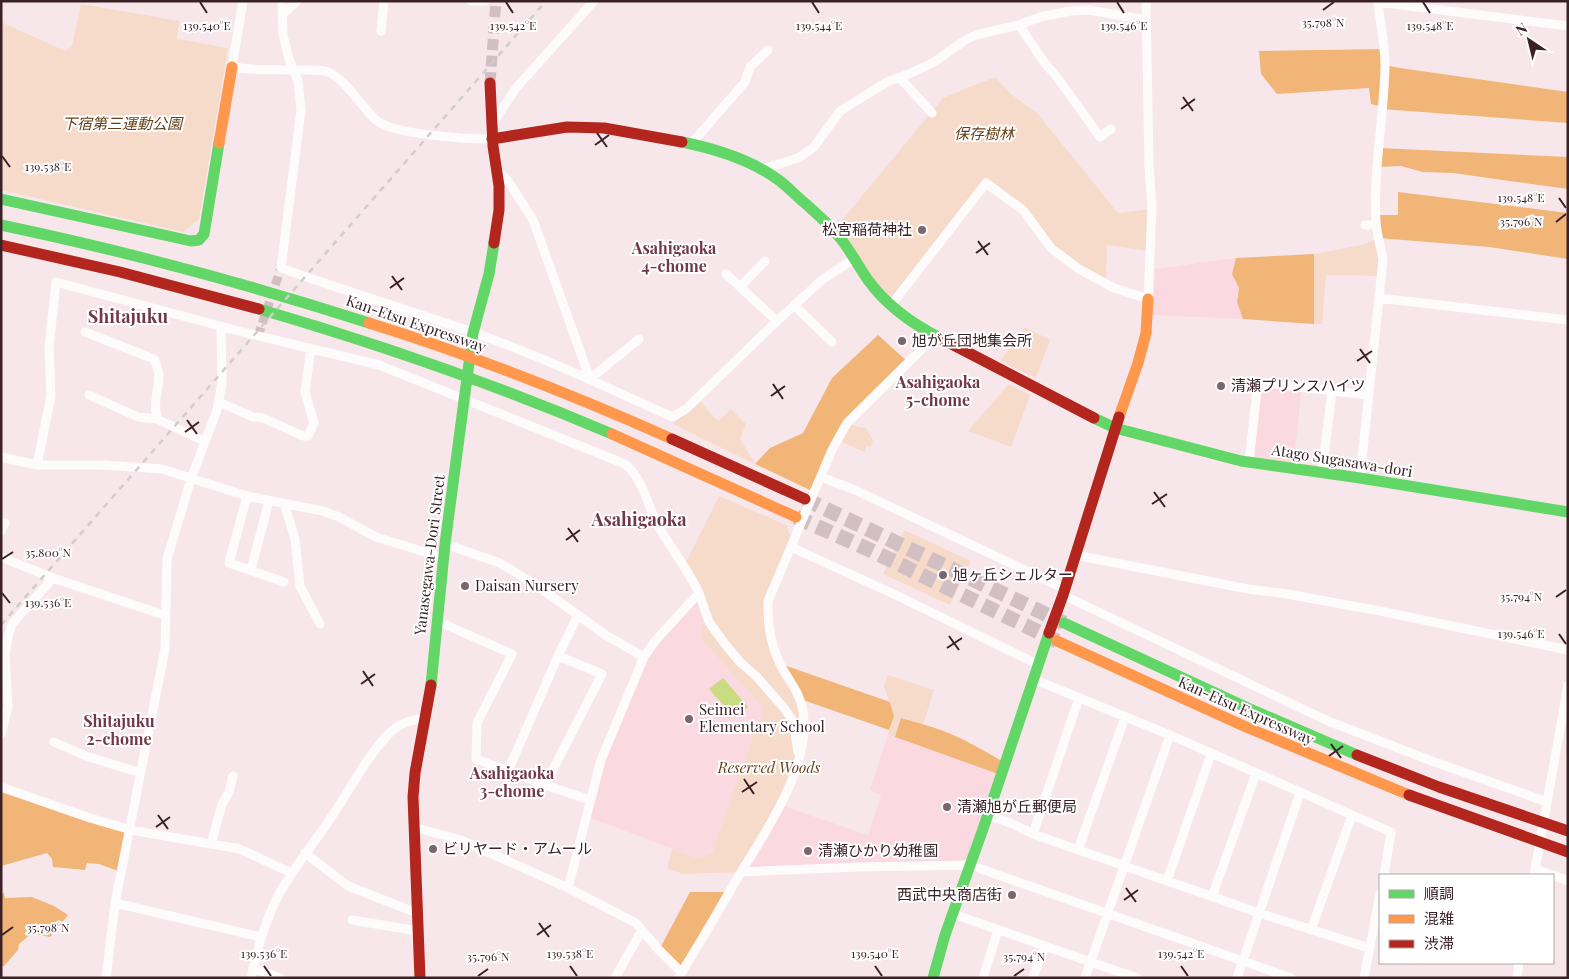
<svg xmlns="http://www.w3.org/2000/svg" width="1569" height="979" viewBox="0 0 1569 979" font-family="'Playfair Display','Noto Sans JP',serif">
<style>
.built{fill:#fbd9e1}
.green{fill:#f6dbcb}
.forest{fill:#f1b578}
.water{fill:#c9dc82}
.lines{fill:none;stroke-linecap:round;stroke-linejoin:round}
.street-tunnel{stroke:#d1bfc3;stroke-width:9;stroke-dasharray:9 4.5;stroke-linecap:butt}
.secondary-tunnel{stroke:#d1bfc3;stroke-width:11;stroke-dasharray:11 5.5;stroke-linecap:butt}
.highway-tunnel{stroke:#d1bfc3;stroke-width:15;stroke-dasharray:15 8;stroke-linecap:butt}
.street{stroke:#fefbfc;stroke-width:9}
.fast{stroke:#63d668;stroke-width:11}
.slow{stroke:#ff974d;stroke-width:11}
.jam{stroke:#b3261e;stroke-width:11}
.rail{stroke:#d1cccd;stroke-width:2.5;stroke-dasharray:6 6;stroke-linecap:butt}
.ticks{fill:none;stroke:#3a2027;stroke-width:2}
.poi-dot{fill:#7c666b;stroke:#fff;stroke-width:2}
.labels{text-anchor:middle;stroke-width:4;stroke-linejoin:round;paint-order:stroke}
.park-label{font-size:15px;font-style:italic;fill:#653e17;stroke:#fff}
.poi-label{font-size:15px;fill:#3a2027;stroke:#fff;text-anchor:start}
.street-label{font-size:15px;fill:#3a2027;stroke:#fff}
.neighbourhood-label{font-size:16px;font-weight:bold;fill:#723849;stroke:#fff}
.quarter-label{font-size:18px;font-weight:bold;fill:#723849;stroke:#fff}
.ticks-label{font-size:12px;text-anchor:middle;fill:#3a2027;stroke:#fff;stroke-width:4;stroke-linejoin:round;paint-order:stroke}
</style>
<rect width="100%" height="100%" fill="#f7e7ea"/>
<path class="built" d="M1236 258 1232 274 1239 288 1237 302 1243 319 1153 315 1155 269Z
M1258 382 1302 387 1293 468 1249 462Z
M699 593 709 622 701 639 763 708 712 853 697 858 586 816 590 800 644 657Z
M888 735 1001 775 967 867 741 872 780 805 868 835 881 795 870 790Z"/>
<path class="green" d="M81 4 179 21 177 39 228 48 199 219 183 232 1 190V22L65 51 72 46Z
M995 77 1011 94 1037 113 1118 213 1152 209 1150 251 1107 245 1106 284 1051 248 1023 210 986 183 892 304 834 230 943 98Z
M1379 238 1381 276 1326 275 1322 324H1314V254L1362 245Z
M1025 327 1050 340 1036 378 1000 361Z
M1009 384 1030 395 1011 447 968 431Z
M697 398 718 421 731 409 746 424 740 439 755 464 673 424Z
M847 423 859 427 866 428 873 440 871 447 866 446 865 452 837 440Z
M719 496 786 525 790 535 795 538 768 601 771 639 800 699 804 733 787 792 741 872 683 874 667 868 672 849 697 858 712 853 763 708 701 639 703 624 709 622 684 566Z
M904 530 971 561 950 605 883 574Z
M888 675 934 690 923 725 902 718 895 737 888 735 894 715 884 686Z"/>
<path class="forest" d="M1384 49 1385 65 1400 68 1568 92V123L1381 109 1379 106 1371 104 1369 88 1277 94 1261 74 1259 51Z
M1380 148 1568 157V189L1453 173 1423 172 1401 166 1377 167Z
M1398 192 1568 213V259L1489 247 1379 238 1376 215H1398Z
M1314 254V324L1243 319 1237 302 1239 288 1232 274 1236 258Z
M878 335 908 362 858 411 815 490H810L755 464 770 448 803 433 832 378Z
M781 664 890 702 894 716 889 730 800 699Z
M901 718C922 724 945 730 964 740 978 747 992 755 1005 763L1001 775 895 737Z
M1 787 131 830 121 872 99 864 87 863 85 870 53 867 52 859 47 853 1 866Z
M690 892H729L681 972 659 950Z
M1 893H4L5 898 32 897 54 906 68 915 50 937 32 933 19 944 18 950 4 966H1Z"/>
<path class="water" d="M723 678 748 707 735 718 709 689Z"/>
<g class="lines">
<path class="street-tunnel" d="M258 336 281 268"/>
<path class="secondary-tunnel" d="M490 83 496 1"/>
<path class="highway-tunnel" d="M805 499 1064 623
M796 517 870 550 1057 641"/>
<path class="street" d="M243 1 232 67C255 71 278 69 301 70 310 70 320 69 328 72 343 77 363 108 376 120 393 135 469 139 492 139
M282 1 283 35 289 59 298 81 301 110 281 268C344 291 409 310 472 332 541 356 606 387 672 417L686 409 777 321 823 279 854 259
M471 1H485
M1378 2 1568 26
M282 15 297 1
M1019 25 1044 62 1057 77 1100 137 1111 129
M381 31 384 1
M900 78 932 113
M493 123 516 88 594 1
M691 144 745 82 750 67 768 50
M496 168 508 181 533 220 590 379 639 339
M763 169 798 158 814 147 840 111 887 82 909 74 934 62 967 39 976 35 1019 25 1040 17 1070 11 1089 10 1146 20
M1365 225H1376
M726 274 777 321
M740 287 765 261
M1379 298 1568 320
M892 304 986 183 1023 210 1051 248 1079 269 1114 288 1148 299 1152 206 1149 166 1146 1
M794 305 832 342
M85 332 154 359C162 376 158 382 156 399 155 405 156 413 157 419
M89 395 138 417 157 419 204 441
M219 402 253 417 263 418 303 436H308L314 423 305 392 311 348
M1 457 37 465H103L162 469 247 496 323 511 339 517 376 537 444 558
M1249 462 1258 382 1368 395
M37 465 51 396 49 347 56 282 246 333 379 365 625 464C644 479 648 509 660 529 673 551 688 570 699 593L656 640 644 657 601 760 568 888
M1322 472 1332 391
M821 477 855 490 1065 589
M1360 478 1383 260C1381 248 1377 235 1376 222 1373 170 1384 118 1385 66 1385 45 1380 23 1378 1
M247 496 229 563 284 582
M284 503 295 539 300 586 320 624
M1 531 5 523
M445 544 500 563 536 585 607 636 644 657
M791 547 900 597 1037 664
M1075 555 1248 589 1287 594 1380 611 1568 650
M1 557 53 578 164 615
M251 570 269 501
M699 593 709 622 725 644 740 662 757 677 784 708 793 721 798 752
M1063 595 1328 721 1429 760 1547 802
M437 621 512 654 477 723 476 759 545 785 590 800
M1033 679 1170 735 1391 832 1384 875
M1 734 8 707 5 655 8 637 12 624 53 578
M54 742 86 756 141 773
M508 771 558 656 578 615
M545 785 602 674 558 656
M1 787 90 818 131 830 240 849 291 873
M988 815 1013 824 1033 834 1259 913 1369 948
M413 827 461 840 568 888 636 923 659 950 681 972
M1033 834 1079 698
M211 844 222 804 229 792 233 776
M1078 850 1125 717
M305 853 348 886 417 913
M1536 869 1552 875
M741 872 856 867 970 865 1291 978
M1534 875 1568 685
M1553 875 1568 881
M1167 881 1211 754
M1212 897 1256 773
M115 903 261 937
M953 914 1137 978
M352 920 418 931
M1311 930 1352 815
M253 968 280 978
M106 978 115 903 165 649 167 559 191 479 217 410 222 383 221 326
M251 978C257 950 264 924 277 898 292 869 314 844 332 816 349 792 376 739 400 725 408 721 418 719 426 718
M615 978 642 930
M678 978C698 947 716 915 734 884 762 836 812 769 803 711 800 692 788 680 780 664 770 643 767 624 768 601L832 450 847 423 935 336
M983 978 998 930
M1033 978 1044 946
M1085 978 1170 735
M1237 978 1300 793
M1364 978 1380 894
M1517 978 1519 963"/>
<path class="fast" d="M682 142C717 149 752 160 780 181 789 188 797 197 806 204 818 215 831 226 841 239 851 252 859 267 868 280 886 305 914 325 942 339
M1 199 191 241 199 240 204 234 219 143
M1 225C125 251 248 284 369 323
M259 309C379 344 497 385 612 434
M1094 418 1115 428 1241 461 1360 478 1568 512
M1064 623 1250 709 1357 755
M431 685 445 544 473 333 489 274 494 243
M933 978 945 935 983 829 1049 633"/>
<path class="slow" d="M219 143 232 67
M369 323C472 355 573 395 672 439
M1119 417 1138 363 1146 333 1148 299
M612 434 796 517
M1057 641 1246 727 1409 795"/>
<path class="jam" d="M490 83 493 146 499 186V210L494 243
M492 139 567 127 604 128 682 142
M1 245 120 272 259 309
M942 339 1094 418
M672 439 805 499
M1049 633 1063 595 1119 417
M1357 755 1439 787 1568 831
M1409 795 1568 852
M420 978 413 797 415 773 431 685"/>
<path class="rail" d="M1 625 546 1"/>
</g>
<path class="ticks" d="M200 2 207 13M506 2 513 13M812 2 819 13M1117 2 1124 13M1423 2 1430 13M1323 10 1334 2M1183 97 1193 111M1181 109 1195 99M597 133 607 147M595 145 609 135M2 156 10 167M1559 198 1566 208M1556 222 1566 214M978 241 988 255M976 253 990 243M392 276 402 290M390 288 404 278M1360 349 1370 363M1357 361 1372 351M773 384 783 399M771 396 785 386M187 420 197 434M185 432 199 422M1154 492 1165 507M1152 504 1167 494M568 528 578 542M566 540 580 530M2 559 13 552M2 593 10 603M1556 597 1566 590M1559 634 1566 644M949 636 959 650M947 648 962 638M363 671 373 686M361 684 375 674M1331 744 1341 758M1329 756 1343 746M744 779 754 794M742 792 757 782M158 815 168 829M156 827 170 817M1126 888 1136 902M1124 900 1138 890M539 923 549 937M2 935 13 927M537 935 551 925M264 966 271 976M570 966 577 976M875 966 882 976M1181 966 1188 976M478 976 488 969M1014 976 1024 969"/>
<g class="poi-dot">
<circle cx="922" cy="230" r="5"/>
<circle cx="902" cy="341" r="5"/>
<circle cx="1221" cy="386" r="5"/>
<circle cx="943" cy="575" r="5"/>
<circle cx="465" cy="586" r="5"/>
<circle cx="689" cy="719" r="5"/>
<circle cx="947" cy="807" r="5"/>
<circle cx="433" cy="849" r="5"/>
<circle cx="808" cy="851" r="5"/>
<circle cx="1012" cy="895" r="5"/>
</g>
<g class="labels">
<g class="park-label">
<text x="122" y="129">下宿第三運動公園</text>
<text x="984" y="139">保存樹林</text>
<text x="769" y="773">Reserved Woods</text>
</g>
<g class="poi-label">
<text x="912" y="235" text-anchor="end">松宮稲荷神社</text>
<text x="912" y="346">旭が丘団地集会所</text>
<text x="1231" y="391">清瀬プリンスハイツ</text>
<text x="953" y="580">旭ヶ丘シェルター</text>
<text x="475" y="591">Daisan Nursery</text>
<text x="699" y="715">Seimei<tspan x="699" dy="17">Elementary School</tspan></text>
<text x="957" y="812">清瀬旭が丘郵便局</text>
<text x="443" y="854">ビリヤード・アムール</text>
<text x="818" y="856">清瀬ひかり幼稚園</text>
<text x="1002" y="900" text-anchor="end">西武中央商店街</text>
</g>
<g class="street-label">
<text transform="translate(416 324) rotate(19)" y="5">Kan-Etsu Expressway</text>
<text transform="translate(1342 461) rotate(9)" y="5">Atago Sugasawa-dori</text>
<text transform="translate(430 555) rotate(-83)" y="5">Yanasegawa-Dori Street</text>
<text transform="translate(1246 711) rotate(24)" y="5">Kan-Etsu Expressway</text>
</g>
<g class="neighbourhood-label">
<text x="674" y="254">Asahigaoka<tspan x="674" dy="18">4-chome</tspan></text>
<text x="938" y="388">Asahigaoka<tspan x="938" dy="18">5-chome</tspan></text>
<text x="119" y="727">Shitajuku<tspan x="119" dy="18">2-chome</tspan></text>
<text x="512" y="779">Asahigaoka<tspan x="512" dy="18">3-chome</tspan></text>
</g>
<g class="quarter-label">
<text x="128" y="323">Shitajuku</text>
<text x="639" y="526">Asahigaoka</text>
</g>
</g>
<g class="ticks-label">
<text x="1323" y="27">35.798°N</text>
<text x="1430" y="30">139.548°E</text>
<text x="207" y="30">139.540°E</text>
<text x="513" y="30">139.542°E</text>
<text x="819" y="30">139.544°E</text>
<text x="1124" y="30">139.546°E</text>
<text x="48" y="171">139.538°E</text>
<text x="1521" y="202">139.548°E</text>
<text x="1521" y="226">35.796°N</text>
<text x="48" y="557">35.800°N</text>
<text x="1521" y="601">35.794°N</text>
<text x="48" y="607">139.536°E</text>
<text x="1521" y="638">139.546°E</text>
<text x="48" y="932">35.798°N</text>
<text x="264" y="958">139.536°E</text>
<text x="570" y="958">139.538°E</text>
<text x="875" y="958">139.540°E</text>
<text x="1181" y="958">139.542°E</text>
<text x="488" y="961">35.796°N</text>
<text x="1024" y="961">35.794°N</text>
</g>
<rect width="1569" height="979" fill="none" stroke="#3a2027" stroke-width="5"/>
<rect x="1379" y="874" width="175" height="90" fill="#ffffff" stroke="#b0a6a9"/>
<rect x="1389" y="890" width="25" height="8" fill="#63d668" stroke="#b0a6a9"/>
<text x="1424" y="899" font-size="15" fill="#3a2027">順調</text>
<rect x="1389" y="915" width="25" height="8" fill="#ff974d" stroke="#b0a6a9"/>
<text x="1424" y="924" font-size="15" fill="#3a2027">混雑</text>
<rect x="1389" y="940" width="25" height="8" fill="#b3261e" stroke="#b0a6a9"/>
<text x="1424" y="949" font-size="15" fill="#3a2027">渋滞</text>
<g transform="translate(1529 40) rotate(325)" stroke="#ffffff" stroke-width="4" paint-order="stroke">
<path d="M0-4L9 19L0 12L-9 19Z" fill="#3a2027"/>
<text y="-8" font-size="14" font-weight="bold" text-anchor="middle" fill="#3a2027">N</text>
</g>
</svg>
